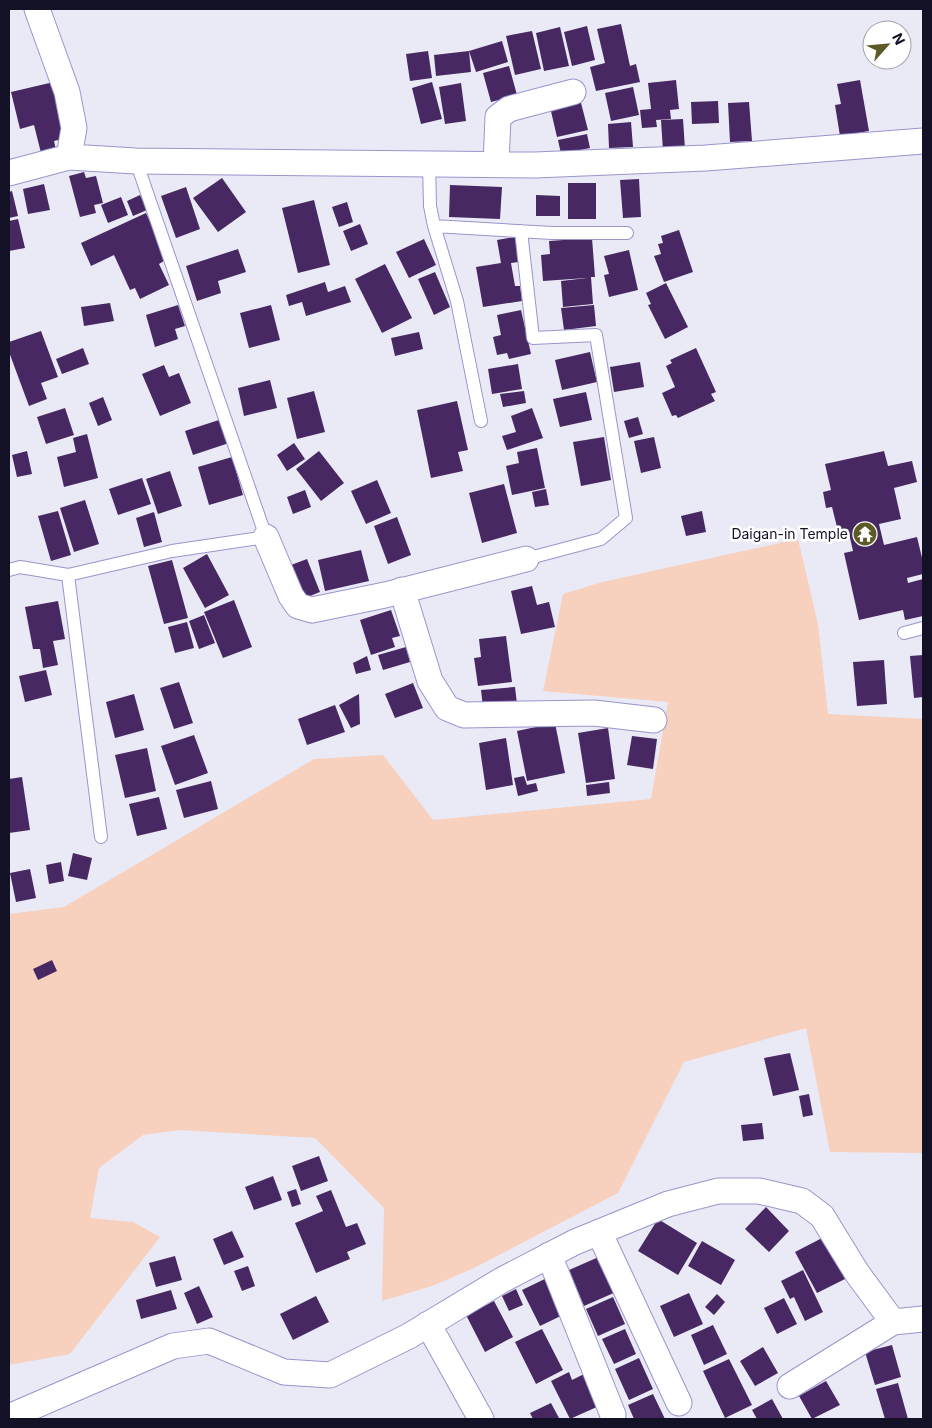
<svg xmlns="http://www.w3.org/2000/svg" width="932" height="1428" viewBox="0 0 932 1428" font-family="Inter,sans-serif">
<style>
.green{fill:#f7d0be}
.building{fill:#472862}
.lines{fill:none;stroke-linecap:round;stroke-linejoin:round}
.lane-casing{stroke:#9895cc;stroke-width:14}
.street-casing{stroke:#9895cc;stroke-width:27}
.lane{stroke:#fff;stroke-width:12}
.street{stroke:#fff;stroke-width:25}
.labels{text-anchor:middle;stroke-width:5;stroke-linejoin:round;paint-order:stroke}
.poi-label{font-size:14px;fill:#131125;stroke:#fff;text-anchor:end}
</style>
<rect width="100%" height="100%" fill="#eaeaf6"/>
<path class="green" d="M798 539 818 624 828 714 923 719V1153L830 1152 806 1028 684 1062 618 1193 474 1268 432 1286 382 1301 384 1208 315 1138 180 1130 143 1135 99 1168 90 1218 133 1222 160 1237 70 1354 9 1365V914L64 907 314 759 383 755 433 820 651 799 668 702 543 691 563 594 602 582Z"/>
<path class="building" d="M621 24 630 66 636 64 640 82 596 91 590 67 605 63 597 29Z
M587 26 595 60 572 66 564 32Z
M560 27 569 66 544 71 536 33Z
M532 31 541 69 515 75 506 36Z
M502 41 508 62 476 72 469 51Z
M428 51 432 78 410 81 406 54Z
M469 51 471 72 436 76 434 55Z
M509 66 517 95 491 102 483 73Z
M676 80 679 109 670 110 671 119 656 120 657 127 642 128 640 110 651 109 648 83Z
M860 80 869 131 840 136 835 105 841 104 837 84Z
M58 81 71 137 54 141 56 150 41 153 34 125 20 129 11 92Z
M432 82 442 119 421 124 412 88Z
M461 83 466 121 445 124 439 87Z
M633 87 639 115 611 121 605 93Z
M580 99 588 130 557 137 550 107Z
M718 101 719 123 692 124 691 102Z
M749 102 752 141 730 142 728 103Z
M683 119 685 149 663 151 661 120Z
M631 122 633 147 609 148 608 124Z
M587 134 590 148 561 154 558 140Z
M84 172 86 178 96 176 103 203 94 205 96 213 80 217 69 176Z
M222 178 246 212 218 232 193 198Z
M639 179 641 217 623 218 620 180Z
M568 183H596V219H568Z
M44 184 50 210 28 214 23 189Z
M450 185 502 187 500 219 449 217Z
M186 187 200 229 176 238 161 196Z
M12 191 18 216 9 218V192Z
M140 195 147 210 133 216 127 201Z
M536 195 560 196V216H536Z
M121 197 128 215 108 223 101 205Z
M314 200 330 265 298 273 282 208Z
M347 202 353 222 339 227 332 207Z
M146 213 167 259 159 264 169 285 140 299 135 288 130 290 114 255 91 266 81 243Z
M18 219 25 248 9 251V221Z
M360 224 368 244 351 251 343 231Z
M679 230 693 272 664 282 654 256 661 254 658 244 663 243 661 236Z
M515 237 519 262 511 263 515 286H520L522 301 483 307 476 267 501 263 497 240Z
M592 238 595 277H591L593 304 563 307 561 281 587 278 543 281 541 255 550 254 549 241Z
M424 239 436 265 409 278 396 252Z
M238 249 246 272 218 281 221 293 197 301 186 266Z
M629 250 638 290 609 297 604 275 609 274 604 256Z
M385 264 412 318 382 333 355 279Z
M435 272 450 307 434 315 418 279Z
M325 282 328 292 345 286 351 302 306 316 302 302 289 306 286 295Z
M666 283 688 327 665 339 648 305 651 304 646 293Z
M110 303 114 321 84 326 81 307Z
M178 305 185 326 175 329 178 339 155 347 146 315Z
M271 305 280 340 249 348 240 313Z
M594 305 596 326 564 330 561 308Z
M521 310 531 354 509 359 507 353 497 355 493 337 501 335 497 315Z
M41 331 58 377 41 383 47 399 29 406 9 352V342Z
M419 332 423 349 395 356 391 338Z
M83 348 89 364 62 374 56 359Z
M696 348 716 392 711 394 715 401 678 418 676 415 672 416 662 393 675 387 666 366 672 363 670 360Z
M590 352 597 382 562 390 555 360Z
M640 362 644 387 614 392 610 367Z
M518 364 522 389 492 394 488 369Z
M164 365 169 377 179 373 191 403 160 416 142 374Z
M270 380 277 408 244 416 238 388Z
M314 391 325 432 297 439 287 398Z
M524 391 526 403 503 407 500 394Z
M586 392 592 420 560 427 553 399Z
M103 397 112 420 98 426 89 403Z
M457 401 468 450 458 452 463 471 431 478 417 410Z
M65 408 74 435 46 444 37 417Z
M532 408 543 438 507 450 502 436 516 432 511 416Z
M638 417 643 434 629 438 624 421Z
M222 419 229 443 193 455 185 431Z
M87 434 98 478 64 487 57 457 76 452 73 438Z
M604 437 611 480 581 486 573 442Z
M654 437 661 468 641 473 634 441Z
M294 443 305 459 287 471 277 455Z
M537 448 545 488 512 495 506 466 519 463 517 452Z
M27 451 32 474 17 477 12 455Z
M319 451 344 483 321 501 296 469Z
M884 451 888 466 912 461 917 482 894 488 901 519 879 524 884 545 917 537 923 562V574L907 578 908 583 923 579V616L905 620 903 610 859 620 844 553 853 551 848 529 838 531 832 507 826 508 823 492 831 490 825 464Z
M232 457 243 495 209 505 198 467Z
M170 471 182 506 158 514 146 479Z
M142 478 151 504 118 515 109 489Z
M377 480 391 513 366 524 351 491Z
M504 484 517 533 482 543 469 493Z
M546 489 549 505 535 507 532 492Z
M305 490 311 507 293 514 287 497Z
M85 500 99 544 74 552 60 508Z
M58 511 71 555 51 561 38 516Z
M702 511 706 532 686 536 681 516Z
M154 512 162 542 144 547 136 518Z
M397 517 411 555 388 564 374 526Z
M361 550 369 581 325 591 318 560Z
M207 554 229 595 205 608 183 568Z
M307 559 320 592 305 598 291 565Z
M172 560 188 618 164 624 148 566Z
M532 586 537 605 549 602 555 627 521 634 511 591Z
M234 600 252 647 223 658 204 612Z
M58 601 65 639 53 641 58 665 43 668 40 649H33L25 607Z
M391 610 400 636 392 638 395 647 371 655 360 620Z
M204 615 215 643 199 649 189 621Z
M187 622 194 648 175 653 168 627Z
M506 636 512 682 478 686 474 658 481 657 479 639Z
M406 647 410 662 383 670 378 655Z
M923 655V697L914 698 910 656Z
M367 656 371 670 356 674 353 663Z
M884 660 887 704 857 706 853 662Z
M46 670 52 695 25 702 19 676Z
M179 682 193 723 174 729 160 688Z
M413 683 423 708 395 718 385 694Z
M515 687 517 704 483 707 481 690Z
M134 694 144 730 115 738 106 702Z
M359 694 360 724 351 728 339 705Z
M335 705 345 732 307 745 298 719Z
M555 723 565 773 527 781 517 731Z
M608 728 615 779 586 783 578 733Z
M194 735 208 773 175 785 161 746Z
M632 736 657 739 653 769 627 765Z
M506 738 513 785 486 790 479 743Z
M147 748 156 791 125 798 115 755Z
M524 776 527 785 536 783 538 791 518 796 514 778Z
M22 777 30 830 9 833V779Z
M211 781 218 809 184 818 176 790Z
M609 782 610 793 587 796 586 785Z
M159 797 167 829 137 836 129 804Z
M73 853 92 858 87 880 68 876Z
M61 862 64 881 49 884 46 865Z
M30 869 36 898 16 902 10 873Z
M52 960 57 971 38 980 33 969Z
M790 1053 799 1090 773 1096 764 1058Z
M809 1094 813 1115 803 1117 799 1096Z
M762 1123 764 1139 743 1141 741 1125Z
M319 1156 328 1181 301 1191 292 1166Z
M273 1176 282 1200 254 1210 245 1187Z
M296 1189 301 1204 292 1207 287 1192Z
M331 1190 346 1227 357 1223 366 1244 347 1252 350 1259 316 1273 295 1223 323 1211 316 1196Z
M766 1207 789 1231 769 1252 745 1229Z
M658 1219 697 1243 678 1275 638 1251Z
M232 1231 244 1257 224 1265 213 1239Z
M824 1237 845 1279 817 1293 795 1252Z
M702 1241 735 1260 721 1285 688 1266Z
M175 1256 182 1280 156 1287 149 1263Z
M601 1256 616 1292 584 1306 569 1270Z
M248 1266 255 1286 242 1291 234 1271Z
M803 1270 823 1312 805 1321 794 1297 790 1299 781 1281Z
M551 1276 569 1312 540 1326 522 1290Z
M199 1286 213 1317 197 1324 184 1293Z
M516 1289 523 1305 509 1311 502 1296Z
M171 1290 177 1309 141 1319 136 1300Z
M689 1293 703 1324 674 1337 660 1306Z
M717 1294 725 1302 714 1315 705 1307Z
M316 1296 329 1322 293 1340 280 1314Z
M613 1297 625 1324 598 1336 586 1309Z
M784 1298 797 1324 777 1334 764 1308Z
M494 1301 513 1337 485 1352 466 1315Z
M713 1325 727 1354 704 1365 691 1335Z
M542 1329 563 1370 536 1384 515 1342Z
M625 1329 636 1354 614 1364 602 1339Z
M892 1345 901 1377 875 1385 865 1352Z
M763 1347 778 1373 755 1386 740 1361Z
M639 1358 653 1389 629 1400 615 1369Z
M729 1359 752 1405 725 1418 703 1371Z
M569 1372 572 1380 584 1374 599 1406 570 1419 551 1381Z
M826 1381 840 1405 812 1419 799 1396Z
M898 1383 908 1419H885L876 1389Z
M653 1394 665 1419H634L628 1405Z
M772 1399 783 1419H757L752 1410Z
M551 1403 559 1418 533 1419 530 1413Z"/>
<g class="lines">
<defs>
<path id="lane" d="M429 163 430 206 434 226 457 301 481 421
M434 226 552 233H627
M521 231 533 338 596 335 626 518 601 539 526 559
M9 570 20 567 68 575 172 551 266 537 136 161
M68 575 101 837
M904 633 923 628"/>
<path id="street" d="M37 9 67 92 74 128 69 157
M496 164 498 117 509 109 573 92
M9 173 69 157 136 161 535 165 706 158 923 141
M266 537 291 596 298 606 312 610 385 595 526 559
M402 590 430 681 447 708 464 715 594 713 654 720
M599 1232 679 1403
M549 1255 613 1415
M428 1324 481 1419
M790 1386 893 1322 923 1319
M9 1417 173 1346 209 1341 284 1372 330 1375 409 1336 502 1280 575 1242 668 1204 718 1191H759L802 1201 822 1216 857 1273 893 1322"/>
</defs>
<use href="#lane" class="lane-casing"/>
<use href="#street" class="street-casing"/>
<use href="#lane" class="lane"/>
<use href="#street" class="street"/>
</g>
<defs>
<symbol id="temple-disc" viewBox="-11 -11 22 22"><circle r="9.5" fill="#5c5a27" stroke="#fff"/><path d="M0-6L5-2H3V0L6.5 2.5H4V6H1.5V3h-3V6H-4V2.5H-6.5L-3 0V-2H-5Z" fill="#fff"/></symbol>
</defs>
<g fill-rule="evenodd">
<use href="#temple-disc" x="851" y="520" width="28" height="28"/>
</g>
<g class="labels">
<g class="poi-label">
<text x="848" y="539">Daigan-in Temple</text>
</g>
</g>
<rect width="932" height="1428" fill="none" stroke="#131125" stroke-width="20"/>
<g transform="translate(887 45) rotate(63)"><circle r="24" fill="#ffffff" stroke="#a1a0a8"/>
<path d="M0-4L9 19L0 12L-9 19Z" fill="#5c5a27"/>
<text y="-8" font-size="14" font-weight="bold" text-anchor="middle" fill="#131125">N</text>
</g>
</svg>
